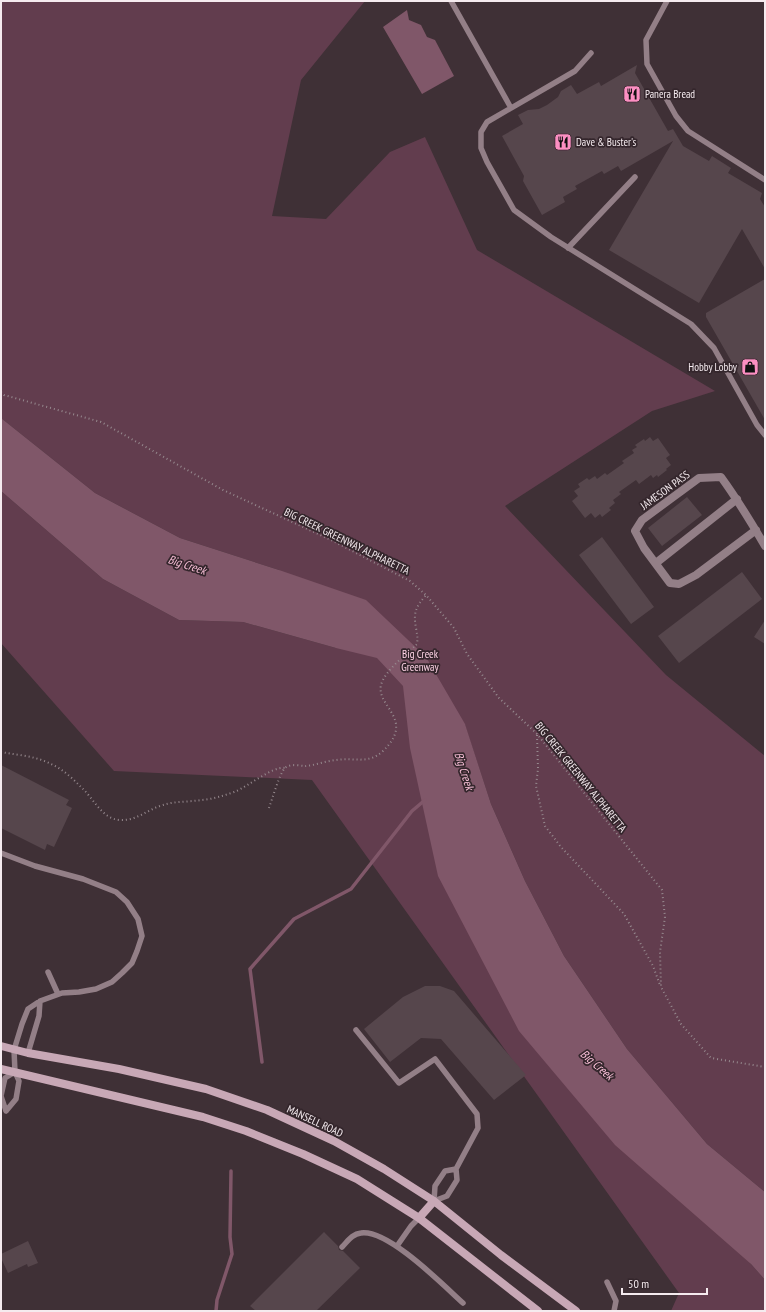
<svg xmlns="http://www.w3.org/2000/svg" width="766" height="1312" viewBox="0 0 766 1312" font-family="'PT Sans Narrow',sans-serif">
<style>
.green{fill:#623d4e}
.water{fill:#805769}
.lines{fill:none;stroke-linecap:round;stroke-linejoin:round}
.stream{stroke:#805769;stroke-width:3.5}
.building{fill:#56464c}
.path{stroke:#96898e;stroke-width:2;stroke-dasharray:1 3;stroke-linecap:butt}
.lane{stroke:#937f87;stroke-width:5.5}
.street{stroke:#937f87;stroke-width:8}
.secondary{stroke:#c8a8b6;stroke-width:8}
.labels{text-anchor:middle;stroke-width:3.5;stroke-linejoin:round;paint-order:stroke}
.poi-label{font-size:11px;fill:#f5ebef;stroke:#34262c;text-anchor:start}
.street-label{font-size:11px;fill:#f5ebef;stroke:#34262c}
.park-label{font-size:11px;fill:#fed3e5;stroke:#34262c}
.water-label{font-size:12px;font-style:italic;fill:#f8bfd7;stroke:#34262c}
</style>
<rect width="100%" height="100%" fill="#3f3036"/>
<path class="green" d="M1 1H365L301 80 272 216 326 219 390 152 425 137 477 250 715 391 652 411 505 506 666 675 765 756V1192L707 1144 627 1049 564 956 525 881 491 804 465 725 414 766 751 1264 765 1280V1311H671L679 1293 312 780 114 771 1 643V491L103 579 179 620 243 622 336 648 279 570 180 538 95 493 1 418Z"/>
<path class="water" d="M407 10 409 20 421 25 427 37 435 40 454 76 422 94 383 27Z
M1 418 95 493 180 538 279 570 366 600 426 657 465 724 491 804 525 881 564 956 627 1049 707 1144 765 1192V1280L751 1264 615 1145 519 1031 438 876 410 748 403 686 377 658 336 648 243 622 179 620 103 579 1 491Z"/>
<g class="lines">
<path class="stream" d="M262 1062 250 969 294 919 351 889 412 811 425 800
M216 1311 217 1300 232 1254 230 1237 231 1171"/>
</g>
<path class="building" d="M637 65 635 73 668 131 673 129 683 146 709 161 712 156 731 168 728 173 762 193 760 199 765 207V269L742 229 699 303 609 250 673 141 621 171 618 166 604 174 602 171 575 186 577 189 563 197 565 202 542 215 523 181 524 176 502 136 523 124 518 115 528 110 539 109 547 105 558 97 561 91 571 85 577 94 599 82 601 86Z
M765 279V420L706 317V313Z
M650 437 653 441 658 438 670 455 666 458 671 465 666 469 667 470 658 477 657 475 653 478 651 475 639 484 636 480 619 492 621 494 613 500 615 503 609 508 611 510 602 517 600 514 595 518 591 513 585 518 572 501 578 496 574 491 580 487 578 484 587 478 589 480 595 476 597 479 605 473 607 475 624 463 622 461 634 453 632 450 637 447 635 445 644 439 645 441Z
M687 497 702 515 662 546 648 528Z
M602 537 654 607 631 624 579 555Z
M742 572 762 599 679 663 658 636Z
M765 620V644L754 637Z
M1 765 69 800 66 805 72 808 54 847 47 844 45 850 1 828Z
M425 986H440L454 991 526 1075 494 1100 441 1039 421 1038 390 1062 364 1029 403 997Z
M324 1232 338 1246 339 1250 343 1251 360 1268 316 1311H256L250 1306Z
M28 1241 38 1263 28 1267 27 1264 8 1273 1 1258V1254Z"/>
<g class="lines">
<path class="path" d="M1 392 4 395 101 422 223 490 331 540 410 581 426 595 454 628 467 654 499 698 537 734 662 890 665 917 660 952 661 987 681 1024 711 1058 765 1067
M537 735 538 769 536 786 545 826 561 847 624 914 653 966 660 985
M1 752C17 755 36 756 51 764 63 769 73 779 82 788 94 799 102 819 120 820 137 821 148 809 163 805 175 801 189 802 202 800 213 799 223 796 234 792 248 787 272 766 285 768
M269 808C272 800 280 772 285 768 291 763 300 766 306 766 316 765 326 761 336 760 354 757 368 765 383 751 416 719 376 707 381 685 385 670 406 655 417 644 418 638 417 634 416 628 413 612 416 607 426 595"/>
<path class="lane" d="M451 1 511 108
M667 1 646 40 647 64 676 116 688 131 765 180
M591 53 575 71 487 122 481 132V148L487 162 514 210 551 237 691 324 714 348 757 425 765 435
M568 248 635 177
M1 853 35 866 83 879 116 892 127 902 138 919 142 936 137 951 132 963 122 973 112 982 96 989 79 992 62 993 40 1001 28 1009 22 1024 14 1050 15 1072 19 1081 16 1099 6 1111
M48 972 58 994
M356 1030 399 1083 435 1059 477 1114 478 1128 456 1169 457 1180 447 1196 434 1201 435 1186 445 1171 456 1169
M28 1053 39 1016 40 1001
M6 1111 1 1096 5 1078 15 1072
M397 1246 411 1226 419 1218
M342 1247C348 1241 352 1234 361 1233 388 1229 443 1285 463 1303
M607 1282 616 1301 614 1311"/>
<path class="street" d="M756 530 696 575 679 584 670 583 644 548 635 531 642 520 699 478 721 477C737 499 751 522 765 546
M656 563 737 499"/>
<path class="secondary" d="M1 1046 28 1053 119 1069 206 1089 267 1110 334 1141 384 1169 434 1201 501 1255 576 1311
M1 1069 203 1117 246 1131 303 1154 357 1179 419 1218 538 1311
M419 1218 434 1201"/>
</g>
<defs>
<symbol id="restaurant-square" viewBox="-11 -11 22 22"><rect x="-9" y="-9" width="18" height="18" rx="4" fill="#fc8fc2" stroke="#34262c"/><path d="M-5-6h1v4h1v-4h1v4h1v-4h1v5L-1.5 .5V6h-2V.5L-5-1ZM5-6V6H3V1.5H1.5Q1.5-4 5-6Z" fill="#111"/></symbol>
<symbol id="shop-square" viewBox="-11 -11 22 22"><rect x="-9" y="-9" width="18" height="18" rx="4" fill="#fc8fc2" stroke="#34262c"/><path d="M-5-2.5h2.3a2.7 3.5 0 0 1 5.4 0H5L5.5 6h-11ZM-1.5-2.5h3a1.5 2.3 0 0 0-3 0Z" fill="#111"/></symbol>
</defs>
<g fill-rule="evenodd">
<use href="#restaurant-square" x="622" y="84" width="20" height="20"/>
<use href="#restaurant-square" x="553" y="132" width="20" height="20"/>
<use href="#shop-square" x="740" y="357" width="20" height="20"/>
</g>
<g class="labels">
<g class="poi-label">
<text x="645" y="98">Panera Bread</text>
<text x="576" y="146">Dave &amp; Buster's</text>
<text x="737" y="371" text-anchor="end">Hobby Lobby</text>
</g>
<g class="street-label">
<text transform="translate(665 490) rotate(-36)" y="4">JAMESON PASS</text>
<text transform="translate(347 541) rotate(26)" y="4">BIG CREEK GREENWAY ALPHARETTA</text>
<text transform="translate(581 777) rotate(51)" y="4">BIG CREEK GREENWAY ALPHARETTA</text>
<text transform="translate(315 1121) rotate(25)" y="4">MANSELL ROAD</text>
</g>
<g class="park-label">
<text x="420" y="658">Big Creek<tspan x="420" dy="13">Greenway</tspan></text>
</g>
<g class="water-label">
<text transform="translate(187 565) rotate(18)" y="4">Big Creek</text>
<text transform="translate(464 771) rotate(72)" y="4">Big Creek</text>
<text transform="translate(597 1065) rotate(41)" y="4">Big Creek</text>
</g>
</g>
<rect width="766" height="1312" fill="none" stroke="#f5ebef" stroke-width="4"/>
<path d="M622 1288v6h85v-6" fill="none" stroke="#f5ebef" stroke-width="2"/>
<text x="628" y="1288" font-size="12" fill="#f5ebef" stroke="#34262c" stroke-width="3" paint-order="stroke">50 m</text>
</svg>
